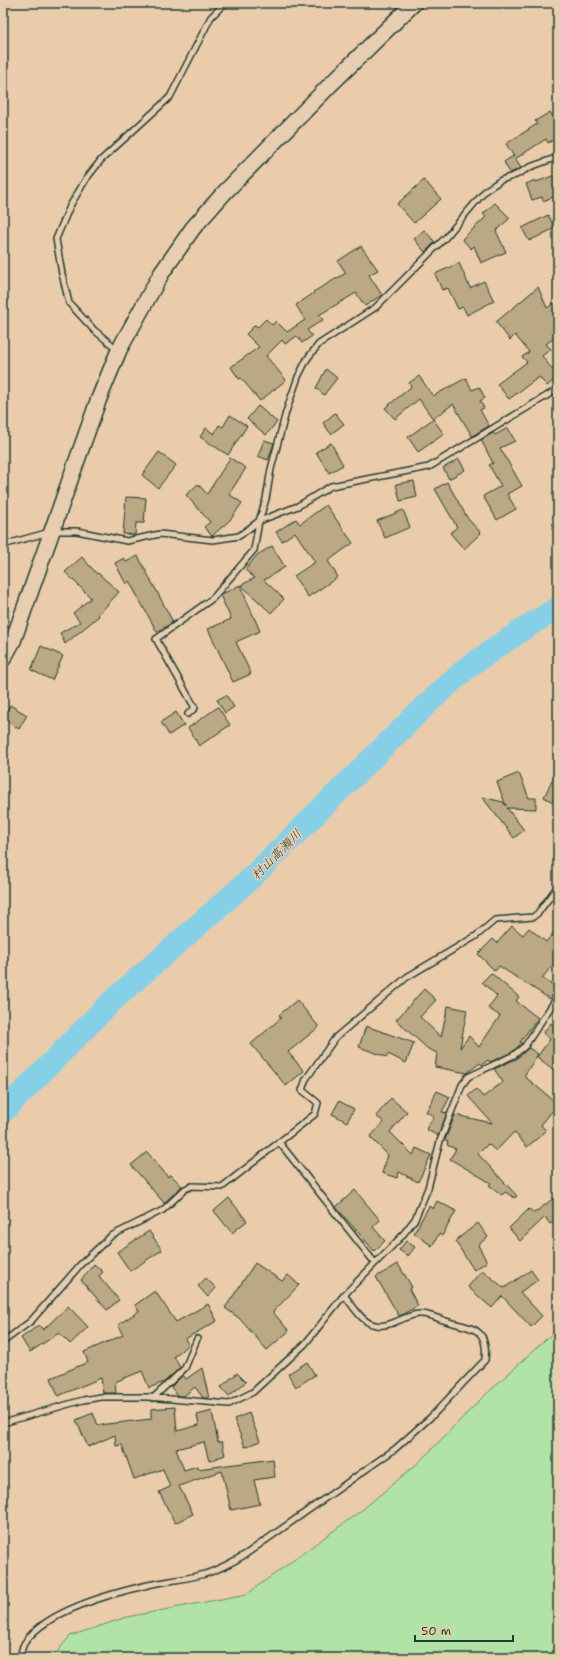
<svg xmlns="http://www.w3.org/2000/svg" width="561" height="1661" viewBox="0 0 561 1661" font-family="'Shantell Sans','Klee One',sans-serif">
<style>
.green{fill:#b0e3a5;stroke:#68906c}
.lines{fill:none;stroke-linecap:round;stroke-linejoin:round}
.river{stroke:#86d0e7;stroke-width:23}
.building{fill:#bba884;stroke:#1f3d34}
.lane-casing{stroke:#1f3d34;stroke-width:8}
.secondary-casing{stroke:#1f3d34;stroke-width:18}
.lane{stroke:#e9cdb0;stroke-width:5}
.secondary{stroke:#e9cdb0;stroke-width:15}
.labels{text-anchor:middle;stroke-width:3;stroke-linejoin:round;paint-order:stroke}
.water-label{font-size:13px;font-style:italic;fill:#24443d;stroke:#e9cdb0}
</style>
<rect width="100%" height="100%" fill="#eaccaa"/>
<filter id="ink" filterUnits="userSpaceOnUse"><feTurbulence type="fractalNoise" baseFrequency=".025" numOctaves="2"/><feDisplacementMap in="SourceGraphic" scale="8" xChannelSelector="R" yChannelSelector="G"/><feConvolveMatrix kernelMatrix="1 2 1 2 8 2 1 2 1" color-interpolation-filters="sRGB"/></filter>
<g filter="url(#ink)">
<path class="green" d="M558 1328V1658H52L70 1636 127 1617 247 1594 362 1510 419 1462 481 1399Z"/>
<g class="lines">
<path class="river" d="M3 1112 110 1003 249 880 426 705 468 667 528 626 558 608"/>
</g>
<path class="building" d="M550 112 558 125V137L548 143 546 139 515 159 521 168 510 173 504 162 513 156 515 158 506 144 537 124 535 121Z
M558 174V195L543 201 542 197 532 200 526 184 535 180 536 182Z
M424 180 441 199 414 223 397 204Z
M495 203 510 218 496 231 506 252 481 263 474 246 471 249 462 239 486 217 483 214Z
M548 215 555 228 529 241 522 228Z
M424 230 435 242 425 252 414 239Z
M361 246 378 270 369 275 382 295 365 306 356 293 319 315 323 320 307 330 312 336 302 343 297 336 285 344 282 340 266 356 286 380 260 401 241 378 239 379 231 367 259 347 246 334 255 325 258 327 266 319 272 325 276 321 287 332 305 320 296 305 314 293 313 292 346 273 338 261Z
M459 263 470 288 484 281 494 301 467 315 463 307 458 309 448 288 442 290 435 274Z
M538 287 547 308 554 303 558 310V335L546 344 551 349 542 356 558 377 547 386 539 377 509 399 497 384 527 362 522 357 529 352 515 335 510 340 496 322Z
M326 369 337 378 324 395 316 388Z
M419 376 433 396 466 378 472 390 479 387 485 398 480 401 484 408 480 410 489 426 472 436 453 404 433 419 419 399 395 419 385 408 411 387 409 383Z
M258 406 277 422 266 435 247 419Z
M335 413 344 424 331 434 323 423Z
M230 415 247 426 228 455 200 437 206 428 214 434 219 425 223 427Z
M433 419 444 434 418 452 408 437Z
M508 428 515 441 500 448 522 486 507 494 516 509 497 520 483 496 501 486 489 465 493 463 481 440 493 433 495 435Z
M264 440 274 443 268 460 258 456Z
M331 443 343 465 329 473 316 452Z
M159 452 176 465 158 488 142 475Z
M230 458 246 468 229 494 242 503 231 519 212 536 204 527 210 522 186 495 198 484 207 494Z
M459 459 465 470 449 479 443 468Z
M414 481 417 497 400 501 396 484Z
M447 482 468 519 481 533 464 549 450 533 457 527 435 489Z
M126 497 146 498 144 523H136L135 535 123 534Z
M326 505 353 543 328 561 338 577 308 597 294 576 315 562 295 532 282 541 276 532 296 519 300 524Z
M403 510 410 527 385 538 377 521Z
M272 546 285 567 264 580 284 599 271 613 241 585 255 578 245 570 257 555Z
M138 556 173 622 157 632 129 581 126 584 115 563 124 558 126 562Z
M82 557 97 574 98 573 119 592 98 615 99 616 65 644 60 633 80 622 73 613 91 598 65 572Z
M240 585 260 631 236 642 251 674 233 682 208 629 231 619 220 595Z
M41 646 63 656 52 680 31 670Z
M226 695 234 707 225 713 217 700Z
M10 705 27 715 19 729 3 719Z
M218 707 230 725 199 746 188 728Z
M176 712 184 725 169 735 161 722Z
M558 769V805L544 797Z
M519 773 529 798H536V809L507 808 524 830 514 838 482 797 503 802 506 806 497 782Z
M512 926 523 935 529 928 546 942 558 927V959L542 978 557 988 550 999 499 966 495 971 478 954 493 939 497 943Z
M491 973 519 997 516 1001 538 1018 520 1042 522 1043 512 1052 490 1062 488 1060 482 1065 480 1063 467 1073 435 1067 437 1053 428 1049 396 1020 424 989 436 1000 420 1017 441 1037 448 1006 467 1010 460 1048 469 1036 479 1047 500 1016 488 1008 497 996 482 982Z
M297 1000 319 1027 288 1052 304 1071 286 1086 251 1044 281 1018 279 1015Z
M551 1023 558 1029V1073L537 1057 550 1039 543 1033Z
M366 1026 414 1043 406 1063 388 1054 387 1057 359 1047Z
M529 1048 538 1054 524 1076 558 1104 541 1125 546 1131 527 1147 514 1132 496 1151 488 1144 478 1154 517 1196 515 1198 505 1192 502 1195 489 1185 491 1183 450 1159 456 1149 447 1145 448 1142 445 1140 455 1115 492 1123 468 1096 476 1089 483 1097 503 1082 494 1069 516 1059Z
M437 1091 450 1097 442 1112 447 1113 438 1136 426 1129 434 1116 426 1112Z
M391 1098 407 1112 390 1132 413 1155 416 1148 431 1155 418 1182 399 1172 397 1178 382 1173 388 1155 370 1137 384 1122 376 1116Z
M339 1101 354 1109 347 1122 332 1114Z
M147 1152 168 1177 170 1174 182 1186 164 1203 131 1165Z
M355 1190 380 1220 373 1227 385 1241 374 1251 336 1207Z
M558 1195V1218L550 1224 545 1217 520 1241 509 1228 529 1209 534 1213Z
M229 1198 247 1221 232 1233 214 1211Z
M437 1201 456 1211 442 1236 439 1234 432 1246 414 1233 429 1206 433 1209Z
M478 1223 488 1237 478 1245 487 1262 474 1270 455 1241Z
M149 1231 162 1250 130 1271 117 1252Z
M406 1241 415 1247 408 1256 399 1250Z
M255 1263 282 1281 288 1275 299 1285 273 1312 289 1331 267 1350 239 1318 225 1308Z
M94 1264 103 1272 99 1276 119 1300 107 1310 81 1280Z
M398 1264 412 1287 409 1289 418 1306 399 1316 376 1277Z
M482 1270 504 1288 531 1270 538 1280 520 1292 542 1316 531 1327 502 1296 492 1308 468 1287Z
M206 1278 216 1288 208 1297 198 1286Z
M155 1291 176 1322 208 1304 217 1321 185 1339 189 1345 174 1356 180 1368 164 1382 149 1388 142 1371 115 1382 116 1393H103L101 1378 58 1396 51 1378 88 1362 84 1352 123 1335 119 1328V1324L139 1311 135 1305Z
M68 1306 88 1327 70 1344 59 1333 30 1352 21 1338 39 1325 43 1330Z
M307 1362 315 1375 296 1387 288 1374Z
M202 1368 209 1398H203L195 1387 184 1396H178L171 1387 183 1375 186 1379Z
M237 1373 246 1382 229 1396 221 1387Z
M175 1407 177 1431 199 1425 197 1415 212 1411 218 1442H222L225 1455 209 1461 204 1442 176 1449 184 1470 197 1466 198 1469 273 1459 275 1477 254 1480 260 1504 231 1510 222 1471 179 1486 193 1514 175 1523 159 1492 170 1487 163 1469 134 1479 122 1445 116 1446 115 1435 88 1447 76 1420 93 1413 98 1425 151 1419V1409Z
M249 1413 260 1441 245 1447 234 1419Z"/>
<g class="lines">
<defs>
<path id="lane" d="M117 349 94 330 69 303 62 274 56 239 70 206 86 179 101 160 170 97 211 17 225 3
M3 545 53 531H77L127 541 160 534 213 540 239 536 259 521 298 506 331 486 429 467 558 389
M188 714 195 708 156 639 213 598 254 550 259 521 266 499 271 469 286 412 298 377 307 359 319 344 376 307 446 237 486 190 501 180 516 175 530 167 558 157
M279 1142 375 1263
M3 1342 31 1321 81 1264 111 1236 163 1210 185 1189 192 1186 222 1187 315 1114 318 1103 302 1090 306 1079 336 1037 407 977 476 936 495 920 533 917 538 913 558 886
M153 1398 185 1368 197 1339
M3 1423 83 1400 101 1397H148L229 1404 253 1392 305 1344 344 1295 401 1237 415 1219 428 1188 440 1141 462 1085 468 1077 514 1055 525 1046 558 996
M20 1658C21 1653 22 1645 26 1641 47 1611 113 1593 148 1585 167 1581 187 1579 205 1574 220 1569 233 1562 246 1554L395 1449 432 1416 485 1360C489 1324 468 1329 443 1320 436 1318 427 1313 419 1314 403 1315 390 1330 372 1324 361 1321 351 1303 344 1295"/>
<path id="secondary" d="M3 659 13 641 98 401 119 350 161 274 193 228 224 193 330 85 414 3"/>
</defs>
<use href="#lane" class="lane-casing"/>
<use href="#secondary" class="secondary-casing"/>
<use href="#lane" class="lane"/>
<use href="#secondary" class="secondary"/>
</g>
</g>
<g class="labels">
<g class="water-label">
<text transform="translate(276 854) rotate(-45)" y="5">村山高瀬川</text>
</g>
</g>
<rect width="561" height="1661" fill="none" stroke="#e9cdb0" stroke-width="16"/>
<rect x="8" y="8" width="545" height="1645" fill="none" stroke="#1f3d34" stroke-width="1.5" filter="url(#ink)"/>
<path d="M415 1635v6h98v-6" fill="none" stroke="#1f3d34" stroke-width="2"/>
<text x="421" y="1635" font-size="12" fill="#1f3d34" stroke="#e9cdb0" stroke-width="3" paint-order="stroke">50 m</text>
</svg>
